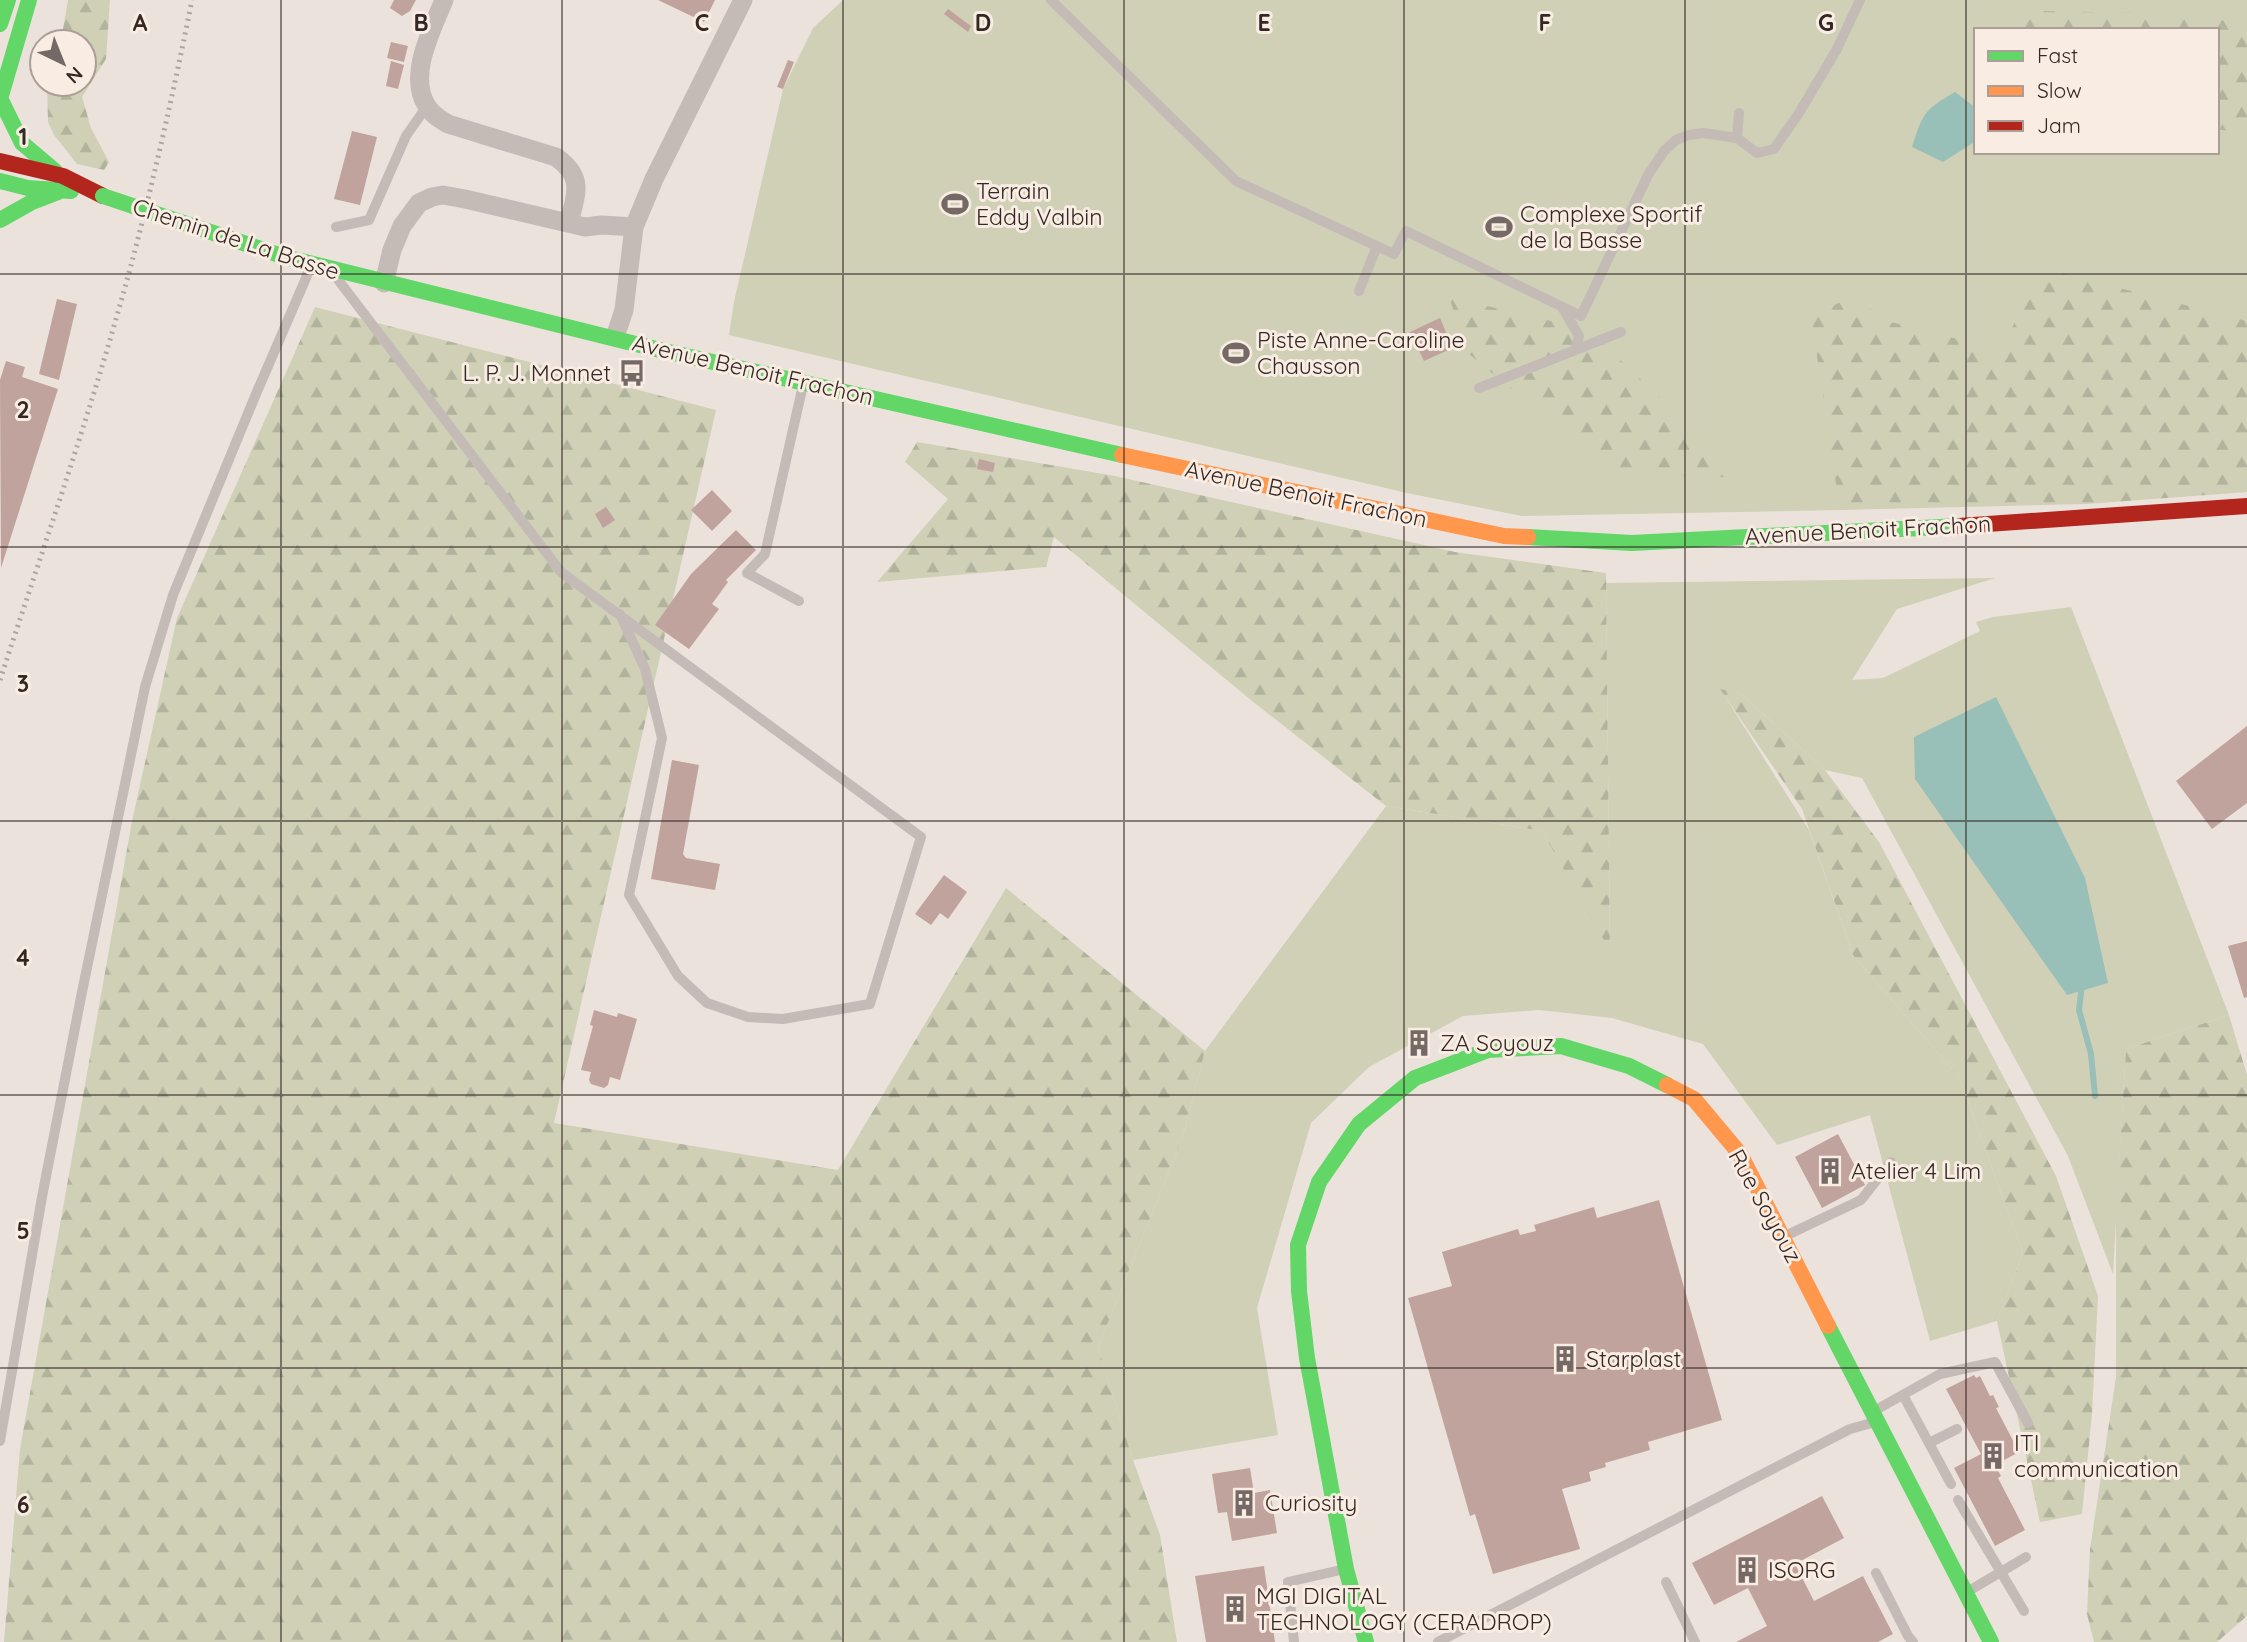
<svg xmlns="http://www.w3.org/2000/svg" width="2247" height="1642" viewBox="0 0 2247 1642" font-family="Quicksand,sans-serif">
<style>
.grass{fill:#cfd0b6;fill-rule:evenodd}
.forest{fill:url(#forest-firs)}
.water{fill:#99bfb9}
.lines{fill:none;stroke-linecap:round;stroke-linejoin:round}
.stream{stroke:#99bfb9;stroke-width:6}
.building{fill:#c0a39d}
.lane{stroke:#c4bbb6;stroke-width:10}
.street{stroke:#c4bbb6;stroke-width:19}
.fast{stroke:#63d668;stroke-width:16}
.slow{stroke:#ff974d;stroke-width:16}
.jam{stroke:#b3261e;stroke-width:16}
.rail{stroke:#aca4a0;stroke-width:5;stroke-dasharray:2 5;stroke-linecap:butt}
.fast-bridge{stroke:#63d668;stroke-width:16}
.grid{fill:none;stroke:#342825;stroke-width:2;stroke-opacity:0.55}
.labels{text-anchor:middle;stroke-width:6;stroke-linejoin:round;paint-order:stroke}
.poi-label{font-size:23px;fill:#342825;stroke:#f9ece3;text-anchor:start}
.street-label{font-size:23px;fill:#342825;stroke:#f9ece3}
.grid-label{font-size:23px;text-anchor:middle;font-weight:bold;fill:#342825;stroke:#f9ece3;stroke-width:6;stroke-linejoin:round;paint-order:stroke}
</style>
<defs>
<pattern id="forest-firs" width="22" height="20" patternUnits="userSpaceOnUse" patternTransform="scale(1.75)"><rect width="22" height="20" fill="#cfd0b6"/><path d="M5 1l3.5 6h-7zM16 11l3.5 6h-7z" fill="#b2b39c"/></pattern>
</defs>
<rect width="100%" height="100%" fill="#ece2dc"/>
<path class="grass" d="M843 0H2247V488L1840 510 1522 516 1407 493 729 335 734 302 783 89 813 28ZM1976 30H2217V152H1976Z
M1995 578 1897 609 1852 680 1883 678 1980 631 1976 622 1993 617 2071 607 2229 1015 2126 1049 2113 1274 2068 1156 1862 778 1825 770 1740 693 1721 690 1809 830 1853 955 1959 1077 2023 1253 1997 1321 1930 1341 1870 1115 1777 1145 1703 1044 1612 1018 1539 1010 1463 1016 1369 1067 1311 1123 1257 1308 1278 1435 1133 1460 1098 1347 1182 1139 1205 1051 1386 806 1542 831 1610 949 1606 583Z"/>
<path class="forest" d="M68 0H110L106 59 82 97 91 128 109 162 104 170 77 164 54 135 48 122 47 84H84V42H58L63 29Z
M2034 11 2157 13 2247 23V134L2217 129V30H2018Z
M2042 268 2247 321V492L2086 504 1840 510 1811 316 1858 294 1879 319 2001 350Z
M1449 297 1589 330 1744 478 1611 472 1468 353Z
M315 307 716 410 554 1123 838 1170 1006 888 1205 1051 1182 1139 1098 1347 1133 1460 1160 1535 1177 1642H4L20 1449 132 821 177 618Z
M917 442 1115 476 1455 552 1606 573 1610 951 1542 831 1386 806 1252 701 1054 537 1046 567 877 582 948 499 905 462Z
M1720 689 1740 693 1825 770 1879 842 2056 1176 2098 1296 2092 1414 2082 1514 2040 1522 1997 1321 2023 1253 1959 1077 1853 955 1802 809Z
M2229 1015 2247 1075V1616L2217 1642H2094L2087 1614 2090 1549 2116 1377V1213L2126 1049Z"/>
<path class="water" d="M1955 92 1976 108V141L1943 162 1912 147C1923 113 1924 110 1955 92Z
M1996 697 2085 878 2108 983 2067 995 1915 779 1914 737Z"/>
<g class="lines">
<path class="stream" d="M2082 984 2079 1010 2091 1054 2095 1096"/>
</g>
<path class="building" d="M394 0H416L410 11 402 16 390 8Z
M658 0H715L704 22Z
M948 9 971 26 968 32 944 14Z
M391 42 408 46 404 62 387 58Z
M788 60 794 62 783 89 777 87Z
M391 61 404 65 398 89 386 86Z
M352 131 377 137 360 205 334 199Z
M57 299 77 304 59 380 39 374Z
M1440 318 1453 348 1424 361 1410 332Z
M6 361 25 367 22 377 58 389 1 568 0 380Z
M979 459 995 463 993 472 977 469Z
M712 490 732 511 712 531 691 510Z
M606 507 615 520 603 528 595 514Z
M736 530 756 550 726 580 728 582 712 604 719 609 689 649 655 625 691 574Z
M2247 726V803L2212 829 2176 781Z
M672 760 699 765 683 854 686 858 720 864 715 890 651 879Z
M944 875 967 892 948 919 940 913 931 925 915 914Z
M2247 941V997L2244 998 2228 946Z
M594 1010 617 1017 618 1013 637 1019 620 1080 610 1077 608 1085 604 1088 591 1084 589 1080 591 1072 581 1070 593 1026 590 1025Z
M1423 1038 1426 1044 1414 1048 1412 1042Z
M1838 1134 1865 1185 1822 1208 1795 1157Z
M1659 1200 1722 1420 1648 1442 1650 1450 1605 1463 1606 1467 1589 1472 1591 1481 1562 1489 1580 1549 1493 1574 1475 1514 1470 1516 1408 1298 1452 1286 1442 1252 1518 1229 1520 1235 1536 1231 1534 1225 1594 1207 1597 1218Z
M1974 1375 1976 1378 1980 1376 1990 1396 1993 1395 1999 1407 1996 1408 2019 1452 1995 1465 2001 1476 1998 1478 2025 1530 1995 1546 1954 1468 1981 1454 1946 1389Z
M1250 1468 1254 1493 1270 1490 1277 1533 1232 1541 1227 1512 1218 1513 1212 1474Z
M1822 1496 1844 1538 1795 1564 1814 1601 1863 1576 1893 1634 1878 1642H1736L1767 1626 1748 1588 1714 1605 1692 1563Z
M1264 1566 1275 1642H1206L1195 1576Z"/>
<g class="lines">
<path class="lane" d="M1051 0 1236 181 1394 254 1406 231 1581 316 1648 175 1664 151 1676 140 1689 135 1703 133 1737 138 1757 153 1774 149 1799 113 1837 49 1860 0
M1737 138 1739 113
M336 227 369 220 406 136 427 106
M336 277 561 572 921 837 870 1004 783 1019 748 1017 707 1003 678 976 629 895 662 738 645 669 620 614
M1359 291 1377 246
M1562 307 1579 336 1575 350
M1479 388 1621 332
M799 601 747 573 765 554 803 385
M1783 1237 1861 1200 1891 1162
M1903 1395 1951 1484
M1874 1411 1940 1374 1995 1362 2028 1423
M0 1441 42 1197 82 992 145 687 173 595 256 394 306 278 310 265
M1929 1443 1957 1429
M1958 1500 2024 1611
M1876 1573 1908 1636 1913 1642
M1666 1582 1695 1642
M1967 1592 2026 1557
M1294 1642 1288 1582 1345 1569
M1438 1642 1850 1429 1875 1422"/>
<path class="street" d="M444 0C432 30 407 76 427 106 432 115 440 119 448 124L556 157C585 178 576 193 569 223
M384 283 392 250 402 226 419 203 432 197 443 195 465 199 585 227 602 225 634 227
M615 337 624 310 634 227 654 179 743 0"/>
<path class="fast" d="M0 24 8 0
M0 98 22 143 55 171
M0 99 29 0
M0 181 28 188 71 191
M0 220 32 202 58 192
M285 257 660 350 1122 455
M1528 537 1632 543 1959 526
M1828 1326 1991 1642
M1366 1642 1346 1569 1307 1358 1299 1291 1298 1245 1319 1182 1359 1124 1415 1078 1488 1050 1561 1046 1629 1066 1667 1085"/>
<path class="slow" d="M1122 455 1504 536 1528 537
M1667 1085 1694 1099 1740 1154 1828 1326"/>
<path class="jam" d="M0 161 63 176 103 196
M1959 526 2247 506"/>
<path class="rail" d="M0 680C46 539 96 398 134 254 156 170 175 85 192 0"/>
<path class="fast-bridge" d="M103 196 285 257"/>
</g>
<path class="grid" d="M281 0V1642M562 0V1642M843 0V1642M1124 0V1642M1404 0V1642M1685 0V1642M1966 0V1642M0 274H2247M0 547H2247M0 821H2247M0 1095H2247M0 1368H2247"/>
<defs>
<symbol id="stadium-bare" viewBox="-9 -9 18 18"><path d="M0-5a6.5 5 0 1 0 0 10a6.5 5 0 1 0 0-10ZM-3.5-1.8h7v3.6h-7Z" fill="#746965" stroke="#f9ece3" stroke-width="2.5" paint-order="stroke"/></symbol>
<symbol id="bus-bare" viewBox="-9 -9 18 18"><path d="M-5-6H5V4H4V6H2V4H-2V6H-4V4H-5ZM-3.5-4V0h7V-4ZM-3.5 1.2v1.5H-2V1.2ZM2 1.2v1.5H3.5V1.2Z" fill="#746965" stroke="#f9ece3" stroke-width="2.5" paint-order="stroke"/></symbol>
<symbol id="building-bare" viewBox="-9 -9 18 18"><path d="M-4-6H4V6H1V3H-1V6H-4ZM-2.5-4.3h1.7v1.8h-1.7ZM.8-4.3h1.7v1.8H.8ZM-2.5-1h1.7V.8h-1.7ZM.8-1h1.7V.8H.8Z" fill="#746965" stroke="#f9ece3" stroke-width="2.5" paint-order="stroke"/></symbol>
</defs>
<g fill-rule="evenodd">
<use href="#stadium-bare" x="936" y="185" width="38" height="38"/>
<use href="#stadium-bare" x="1480" y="208" width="38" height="38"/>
<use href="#stadium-bare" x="1217" y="334" width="38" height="38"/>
<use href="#bus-bare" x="613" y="354" width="38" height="38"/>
<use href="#building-bare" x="1400" y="1024" width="38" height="38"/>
<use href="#building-bare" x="1811" y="1152" width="38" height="38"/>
<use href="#building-bare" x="1546" y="1340" width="38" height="38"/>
<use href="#building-bare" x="1974" y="1437" width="38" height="38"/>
<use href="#building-bare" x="1225" y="1484" width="38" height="38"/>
<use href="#building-bare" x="1728" y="1551" width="38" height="38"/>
<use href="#building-bare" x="1216" y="1590" width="38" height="38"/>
</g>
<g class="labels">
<g class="poi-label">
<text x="976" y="199">Terrain<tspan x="976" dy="26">Eddy Valbin</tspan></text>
<text x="1520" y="222">Complexe Sportif<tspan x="1520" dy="26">de la Basse</tspan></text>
<text x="1257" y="348">Piste Anne-Caroline<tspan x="1257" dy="26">Chausson</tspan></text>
<text x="611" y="381" text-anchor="end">L. P. J. Monnet</text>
<text x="1440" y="1051">ZA Soyouz</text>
<text x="1851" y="1179">Atelier 4 Lim</text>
<text x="1586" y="1367">Starplast</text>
<text x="2014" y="1451">ITI<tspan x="2014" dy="26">communication</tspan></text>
<text x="1265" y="1511">Curiosity</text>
<text x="1768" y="1578">ISORG</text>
<text x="1256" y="1604">MGI DIGITAL<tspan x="1256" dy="26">TECHNOLOGY (CERADROP)</tspan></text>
</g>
<g class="street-label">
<text transform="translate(236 239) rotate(18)" y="8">Chemin de La Basse</text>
<text transform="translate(753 370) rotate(13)" y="8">Avenue Benoit Frachon</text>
<text transform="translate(1306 494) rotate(12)" y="8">Avenue Benoit Frachon</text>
<text transform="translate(1868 530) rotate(-3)" y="8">Avenue Benoit Frachon</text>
<text transform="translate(1765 1206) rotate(61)" y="8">Rue Soyouz</text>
</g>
</g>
<g class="grid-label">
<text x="140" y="31">A</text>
<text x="421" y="31">B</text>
<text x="702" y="31">C</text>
<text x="983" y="31">D</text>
<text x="1264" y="31">E</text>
<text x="1545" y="31">F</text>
<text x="1826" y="31">G</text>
<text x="23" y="145">1</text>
<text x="23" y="418">2</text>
<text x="23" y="692">3</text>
<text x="23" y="966">4</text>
<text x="23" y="1239">5</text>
<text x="23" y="1513">6</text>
</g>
<rect x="1974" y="28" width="245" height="126" fill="#f9ece3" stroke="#aa9e97" stroke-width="2"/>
<rect x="1988" y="51" width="35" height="10" fill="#63d668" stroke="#aa9e97" stroke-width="2"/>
<text x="2037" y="63" font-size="21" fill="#342825">Fast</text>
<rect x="1988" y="86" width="35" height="10" fill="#ff974d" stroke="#aa9e97" stroke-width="2"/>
<text x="2037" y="98" font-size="21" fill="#342825">Slow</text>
<rect x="1988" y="121" width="35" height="10" fill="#b3261e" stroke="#aa9e97" stroke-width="2"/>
<text x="2037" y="133" font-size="21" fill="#342825">Jam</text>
<g transform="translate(63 63) rotate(137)"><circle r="33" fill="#f9ece3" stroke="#aa9e97" stroke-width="2"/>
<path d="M0-5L12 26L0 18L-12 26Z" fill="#746965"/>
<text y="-10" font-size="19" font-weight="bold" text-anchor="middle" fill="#342825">N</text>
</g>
</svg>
